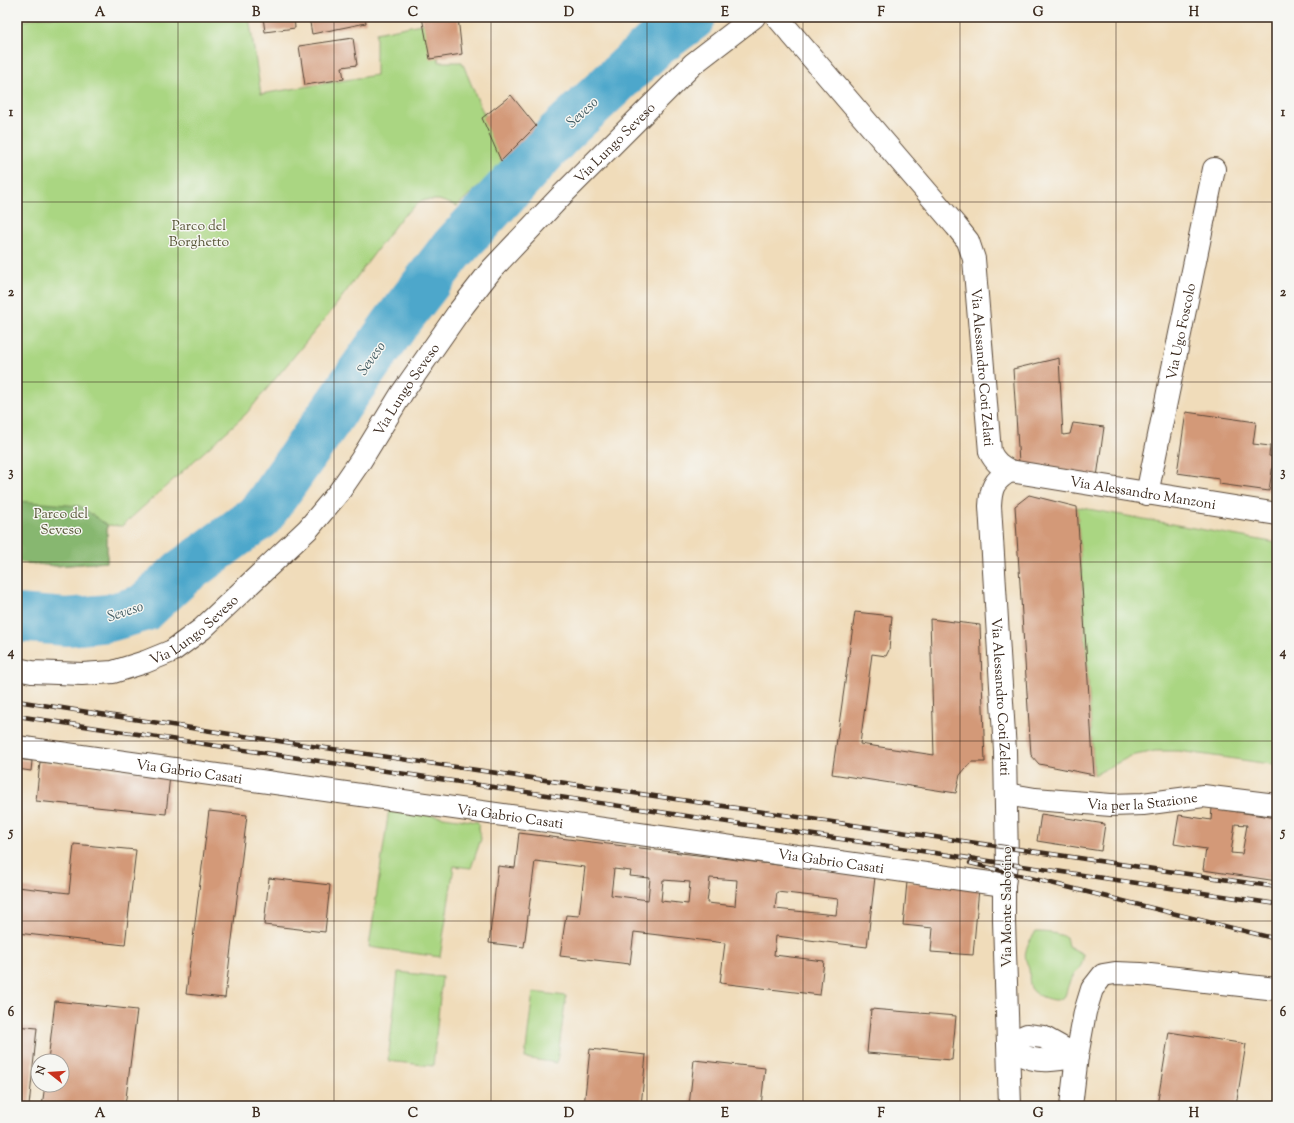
<svg xmlns="http://www.w3.org/2000/svg" width="1294" height="1123" viewBox="0 0 1294 1123" font-family="'Sorts Mill Goudy',serif">
<style>
.green{fill:#aad682;stroke:#728050}
.forest{fill:#87b770;stroke:#617047}
.lines{fill:none;stroke-linecap:round;stroke-linejoin:round}
.river{stroke:#4da7cb;stroke-width:48}
.building{fill:#d39978;fill-rule:evenodd}
.minor-casing{stroke:#564535;stroke-width:24}
.minor{stroke:#fff;stroke-width:22}
.rail-casing{stroke:#3b2a1e;stroke-width:4.5}
.rail{stroke:#f6f6f2;stroke-width:3;stroke-dasharray:9;stroke-linecap:butt}
.grid{fill:none;stroke:#3b2a1e;stroke-width:1;stroke-opacity:0.55}
.labels{text-anchor:middle;stroke-width:3;stroke-linejoin:round;paint-order:stroke}
.street-label{font-size:14px;fill:#3b2a1e;stroke:#f6f6f2}
.park-label{font-size:14px;fill:#575537;stroke:#f6f6f2}
.water-label{font-size:15px;font-style:italic;fill:#425c63;stroke:#f6f6f2}
.neatline{fill:none;stroke:#3b2a1e;stroke-width:1.5}
.grid-label{font-size:13px;text-anchor:middle;font-weight:bold;fill:#3b2a1e}
</style>
<rect width="100%" height="100%" fill="#f6f6f2"/>
<filter id="ink" filterUnits="userSpaceOnUse"><feTurbulence type="fractalNoise" baseFrequency=".025" numOctaves="2"/><feDisplacementMap in="SourceGraphic" scale="8" xChannelSelector="R" yChannelSelector="G"/><feConvolveMatrix kernelMatrix="1 2 1 2 8 2 1 2 1" color-interpolation-filters="sRGB"/></filter>
<filter id="wash" filterUnits="userSpaceOnUse"><feTurbulence type="fractalNoise" baseFrequency=".012" numOctaves="4" result="noise"/><feDisplacementMap in="SourceGraphic" scale="16" xChannelSelector="R" yChannelSelector="G"/><feGaussianBlur stdDeviation="0.9" result="paint"/><feColorMatrix in="noise" values="0 0 0 0 0 0 0 0 0 0 0 0 0 0 0 0 0 1.4 0 .05"/><feComposite in="paint" operator="in"/></filter>
<g filter="url(#wash)">
<rect width="100%" height="100%" fill="#f0dcba"/>
<path class="green" d="M41 17H249L261 94 376 75V33L431 22 439 62H462L481 108 509 158 457 206 439 200H422L400 219 330 313 246 414 122 526 107 525V562L56 566 17 562V22Z
M1077 507 1277 543V765L1179 751H1155L1131 756 1094 775Z
M389 809 478 822 481 839 471 868 454 866 440 957 369 947Z
M1036 932C1047 932 1056 933 1066 937L1068 946 1083 954C1084 966 1078 968 1072 978 1068 983 1067 990 1065 996 1062 998 1059 1000 1056 1000 1048 1000 1035 995 1031 988 1028 982 1030 975 1029 969 1027 963 1024 958 1026 951 1027 944 1032 937 1036 932Z
M398 972 442 977 433 1066 388 1061Z
M533 992 566 996 557 1063 525 1058Z"/>
<path class="forest" d="M17 501 80 506 107 525V562L56 566 17 562Z"/>
<g class="lines">
<path class="river" d="M17 618 67 622 109 618 144 608 182 573 260 516 395 324 451 251 559 134 654 45 692 17"/>
</g>
<g id="blocks">
<path class="building" d="M263 17H294L295 28 265 32Z
M309 17H365L366 23 312 34Z
M422 17H458L462 54 430 59Z
M353 38 357 65 342 67 344 79 305 85 299 46Z
M511 95 536 126 501 161 482 118Z
M1059 358 1063 435 1070 434 1073 423 1104 427 1097 477 1019 463 1013 369Z
M1186 412 1256 422 1253 444 1270 446 1269 456 1274 457 1269 491 1219 484V479L1177 473Z
M1029 495 1077 507 1094 775 1039 764 1031 755 1015 506Z
M855 612 892 616 889 650 886 656 872 654 860 744 934 755 930 619 980 625 985 762H971L960 775 956 793 832 774Z
M17 759 32 761 31 771 17 769Z
M40 762 170 775 166 814 36 801Z
M1212 808 1277 818V881L1203 870 1206 849 1174 844 1179 815 1211 820ZM1235 824 1247 825 1242 854 1231 853Z
M209 811 247 815 225 998 186 994Z
M1041 814 1105 824 1101 851 1037 841Z
M519 833 875 877 867 947 776 936 774 955 824 961 820 995 720 983 725 943 634 932 630 964 560 956 566 915 579 916 585 867 535 861 524 947 489 943 498 866 515 868ZM614 869 631 871 630 876 650 878 648 900 611 895ZM710 878 737 880 735 906 707 903ZM663 880 690 882 688 904 661 901ZM777 892 838 899 836 915 775 909Z
M74 844 136 850 125 945 17 933V887L69 893Z
M269 878 330 885 325 932 264 925Z
M907 882 979 888 973 955 931 952 933 928 903 925Z
M55 1001 137 1010 125 1106H42L45 1085H62V1061H48Z
M871 1009 956 1016 952 1060 867 1053Z
M17 1026 37 1028 29 1106H17Z
M1169 1032 1246 1044 1236 1106H1157Z
M590 1049 646 1055 641 1106H584Z
M694 1060 765 1068 761 1106H689Z"/>
</g>
</g>
<g filter="url(#ink)">
<use href="#blocks" fill-opacity="0" stroke="#564535" stroke-width="1"/>
<g class="lines">
<defs>
<g id="minor">
<path id="s1" d="M777 17 956 226 968 241 974 259 990 452C995 462 1000 466 1010 471L1277 514"/>
<path id="s2" d="M1010 471C993 481 991 488 990 506L1005 751 1007 864 1004 885V921L1010 1106"/>
<path id="s3" d="M1147 494 1214 169"/>
<path id="s4" d="M17 669 32 672 82 674 113 672 145 662 172 651 202 629 308 529 339 492 361 460 402 393 460 310 492 269 562 195 693 64 754 17"/>
<path id="s5" d="M17 747 1004 885"/>
<path id="s6" d="M1006 794 1035 799 1111 805 1143 804 1203 796 1277 805"/>
<path d="M1009 1043 1027 1035 1043 1037 1077 1056"/>
<path d="M1009 1043C1012 1046 1016 1052 1020 1054 1037 1064 1058 1060 1077 1056"/>
<path d="M1071 1106 1077 1056 1085 1012 1092 989 1103 975 1115 973 1141 974 1277 989"/>
</g>
</defs>
<use href="#minor" class="minor-casing"/>
<use href="#minor" class="minor"/>
<defs>
<path id="rail" d="M17 701 230 734 1277 887
M17 716 1277 904
M970 863 1277 939"/>
</defs>
<use href="#rail" class="rail-casing"/>
<use href="#rail" class="rail"/>
</g>
</g>
<path class="grid" d="M178 17V1106M334 17V1106M491 17V1106M647 17V1106M803 17V1106M960 17V1106M1116 17V1106M17 202H1277M17 382H1277M17 562H1277M17 741H1277M17 921H1277"/>
<g class="labels">
<g class="street-label">
<text dy="5" stroke="none"><textPath href="#s4" startOffset="837">Via Lungo Seveso</textPath></text>
<text dy="5" stroke="none"><textPath href="#s3" startOffset="166">Via Ugo Foscolo</textPath></text>
<text dy="5" stroke="none"><textPath href="#s1" startOffset="422">Via Alessandro Coti Zelati</textPath></text>
<text dy="5" stroke="none"><textPath href="#s4" startOffset="513">Via Lungo Seveso</textPath></text>
<text dy="5" stroke="none"><textPath href="#s1" startOffset="670">Via Alessandro Manzoni</textPath></text>
<text dy="5" stroke="none"><textPath href="#s4" startOffset="189">Via Lungo Seveso</textPath></text>
<text dy="5" stroke="none"><textPath href="#s2" startOffset="234">Via Alessandro Coti Zelati</textPath></text>
<text dy="5" stroke="none"><textPath href="#s5" startOffset="174">Via Gabrio Casati</textPath></text>
<text dy="5" stroke="none"><textPath href="#s6" startOffset="137">Via per la Stazione</textPath></text>
<text dy="5" stroke="none"><textPath href="#s5" startOffset="498">Via Gabrio Casati</textPath></text>
<text dy="5" stroke="none"><textPath href="#s5" startOffset="822">Via Gabrio Casati</textPath></text>
<text transform="translate(1006 907) rotate(-90)" y="5">Via Monte Sabotino</text>
</g>
<g class="park-label">
<text x="199" y="230">Parco del<tspan x="199" dy="16">Borghetto</tspan></text>
<text x="61" y="518">Parco del<tspan x="61" dy="16">Seveso</tspan></text>
</g>
<g class="water-label">
<text transform="translate(582 112) rotate(-43)" y="5">Seveso</text>
<text transform="translate(371 358) rotate(-55)" y="5">Seveso</text>
<text transform="translate(125 611) rotate(-18)" y="5">Seveso</text>
</g>
</g>
<rect width="1294" height="1123" fill="none" stroke="#f6f6f2" stroke-width="44"/>
<g transform="translate(50 1073) rotate(287)"><circle r="19" fill="#f6f6f2" stroke="#aba49d"/>
<path d="M0-3L7 15L0 10L-7 15Z" fill="#c8321e"/>
<text y="-6" font-size="11" font-weight="bold" text-anchor="middle" fill="#3b2a1e">N</text>
</g>
<rect x="22" y="22" width="1250" height="1079" class="neatline"/>
<g class="grid-label">
<text x="100" y="16">A</text>
<text x="256" y="16">B</text>
<text x="413" y="16">C</text>
<text x="569" y="16">D</text>
<text x="725" y="16">E</text>
<text x="881" y="16">F</text>
<text x="1038" y="16">G</text>
<text x="1194" y="16">H</text>
<text x="11" y="116">1</text>
<text x="1283" y="116">1</text>
<text x="11" y="296">2</text>
<text x="1283" y="296">2</text>
<text x="11" y="476">3</text>
<text x="1283" y="476">3</text>
<text x="11" y="656">4</text>
<text x="1283" y="656">4</text>
<text x="11" y="836">5</text>
<text x="1283" y="836">5</text>
<text x="11" y="1016">6</text>
<text x="1283" y="1016">6</text>
<text x="100" y="1117">A</text>
<text x="256" y="1117">B</text>
<text x="413" y="1117">C</text>
<text x="569" y="1117">D</text>
<text x="725" y="1117">E</text>
<text x="881" y="1117">F</text>
<text x="1038" y="1117">G</text>
<text x="1194" y="1117">H</text>
</g>
</svg>
